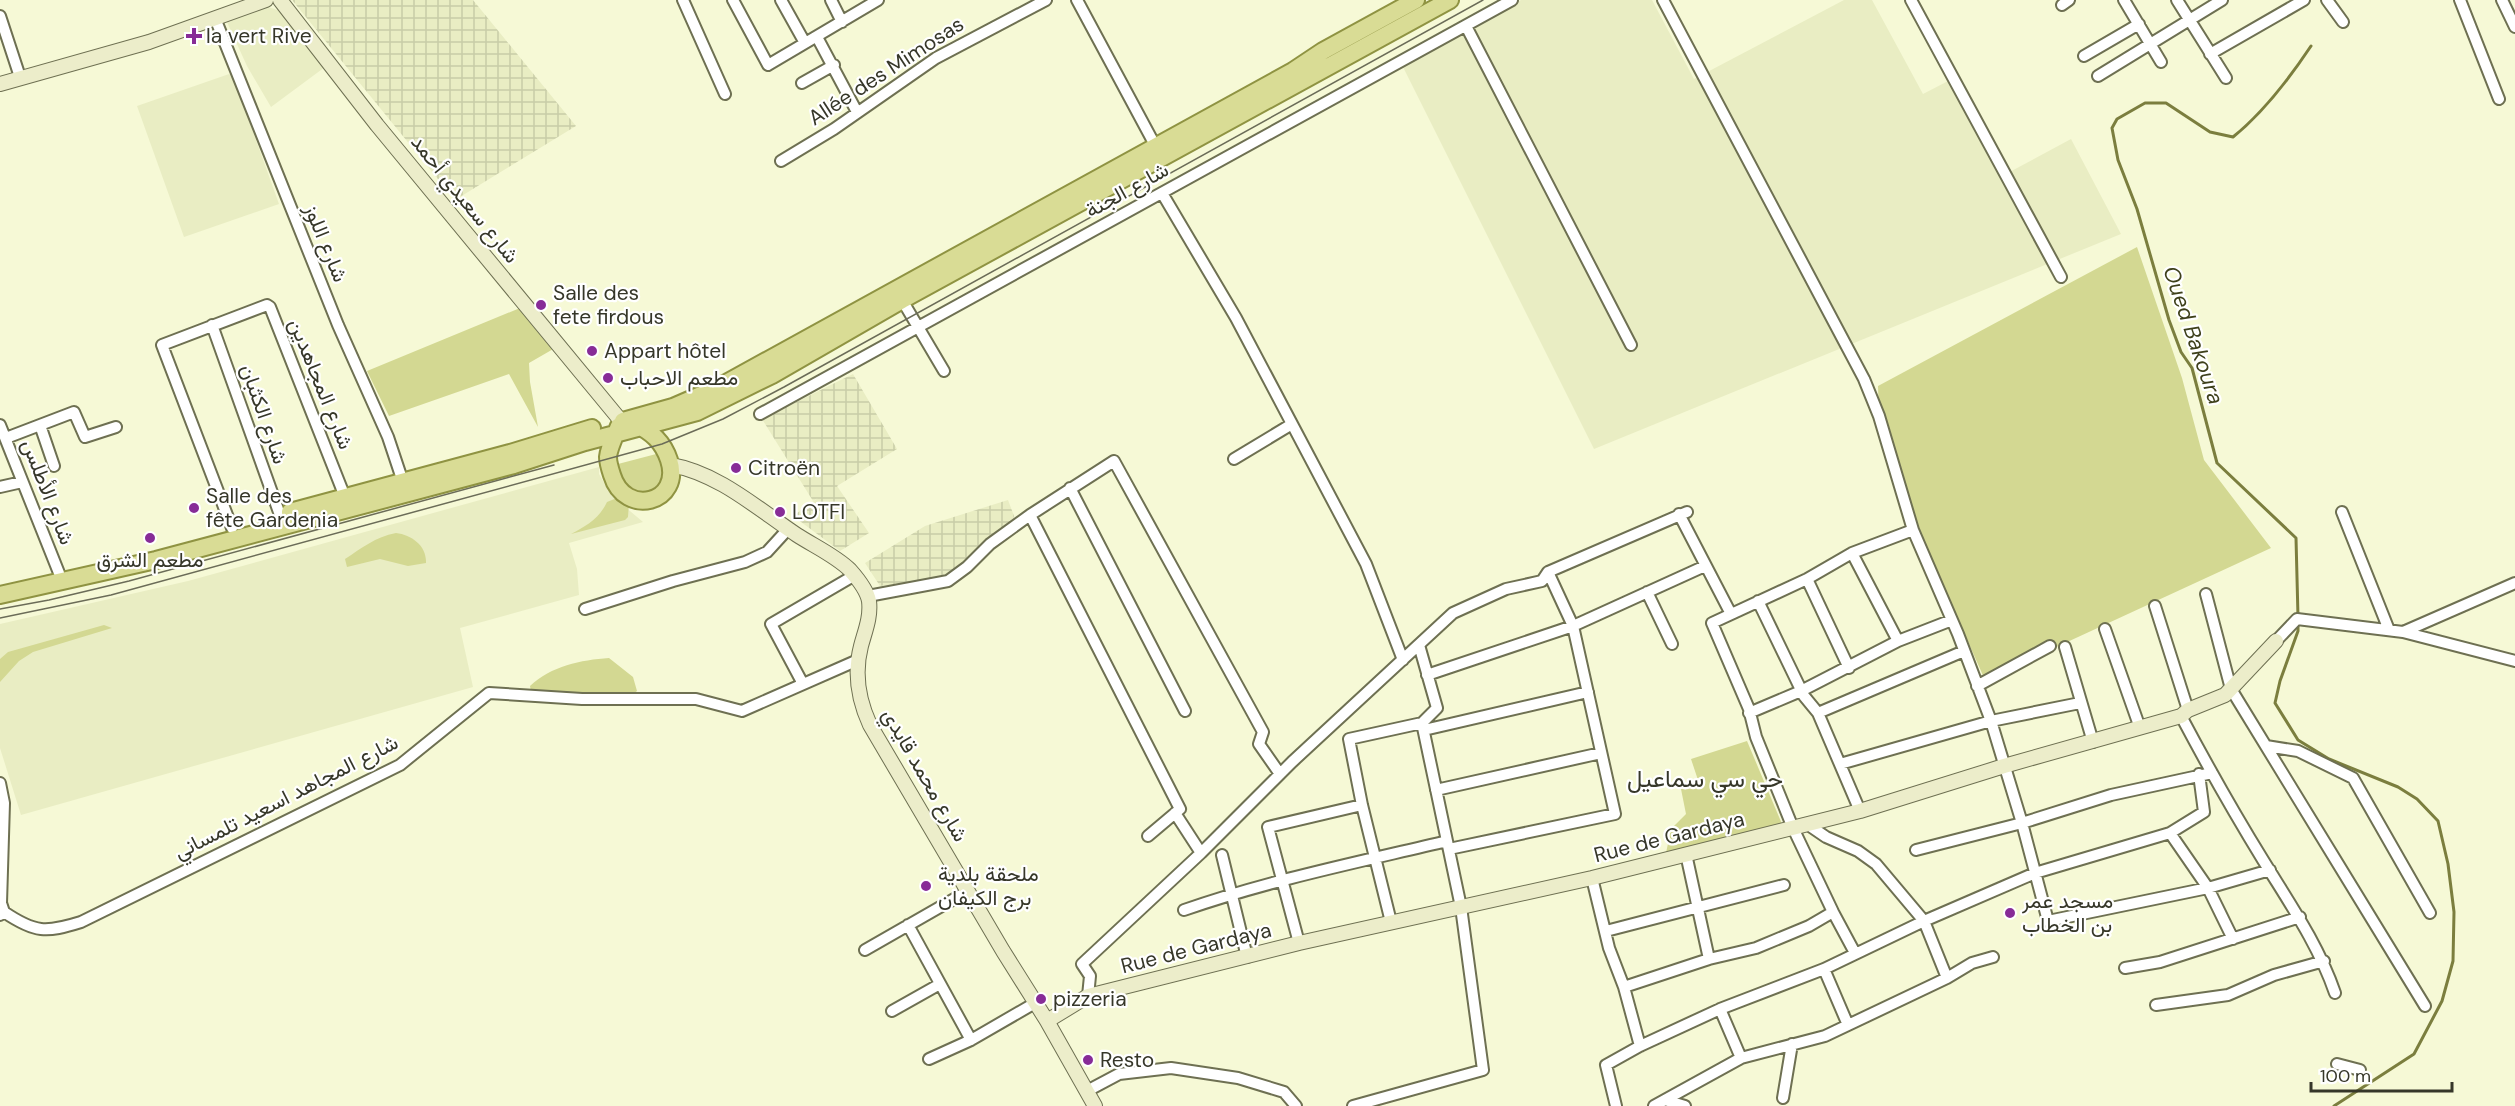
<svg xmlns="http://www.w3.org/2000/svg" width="2515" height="1106" viewBox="0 0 2515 1106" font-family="'DM Sans',Vazirmatn,sans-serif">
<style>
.built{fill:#e9edc3}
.industrial{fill:url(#industrial-grid)}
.green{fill:#d3d892}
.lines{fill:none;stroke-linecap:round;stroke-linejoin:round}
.stream{stroke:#7b7e3e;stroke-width:3}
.street-casing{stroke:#6e7052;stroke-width:14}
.secondary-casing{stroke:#6e7052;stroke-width:16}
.primary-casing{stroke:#8f9342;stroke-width:20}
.street{stroke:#fff;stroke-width:10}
.secondary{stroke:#ecedca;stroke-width:14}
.primary{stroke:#d9dc95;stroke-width:16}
.tram{stroke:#6b6c58;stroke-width:1.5}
.poi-dot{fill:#872c97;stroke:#fff;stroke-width:2}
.labels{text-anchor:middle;stroke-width:4.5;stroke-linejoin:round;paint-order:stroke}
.poi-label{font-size:21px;fill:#363729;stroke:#fff;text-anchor:start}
.street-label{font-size:21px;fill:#363729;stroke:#fff}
.water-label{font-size:22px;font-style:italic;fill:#3e401b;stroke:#fff}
.quarter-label{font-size:24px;fill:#363729;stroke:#fff}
</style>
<defs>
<pattern id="industrial-grid" width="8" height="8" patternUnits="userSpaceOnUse" patternTransform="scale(1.5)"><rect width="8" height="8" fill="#e9edc3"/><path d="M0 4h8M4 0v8" fill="none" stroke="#c8cca8"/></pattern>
</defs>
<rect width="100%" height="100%" fill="#f6f9d6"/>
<path class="built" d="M1521 0H1652L1694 79 1844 0H1872L1923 94 1952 79 2004 175 2071 139 2121 234 1594 449 1401 63Z
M265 6 281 11 325 67 271 107 247 66 226 20Z
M232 73 279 204 184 237 137 106Z
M599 467V474L611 495 643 522 569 543 577 569 579 595 460 628 473 687 21 815 0 748V624L188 581Z"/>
<path class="industrial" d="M292 0H473L576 126 455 200Z
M853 374 897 449 837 486 869 533 840 551 793 516 818 498 813 501 762 419Z
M1008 500 1014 516 1011 525 981 544 964 566 940 580 880 586 865 563 925 526Z"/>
<path class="green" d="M2137 247 2182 378 2204 460 2271 548 1985 680 1918 529 1879 416 1878 386Z
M520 308 555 348 529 363 530 382 538 427 509 374 389 416 367 371Z
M660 453 664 480 648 492C626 491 621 486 618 464Z
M617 498 629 503 628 517 625 520 571 534C586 526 599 519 607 502Z
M396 533C412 535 427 546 426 563L408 566 380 559 347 567 345 559C362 548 375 537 396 533Z
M104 625 112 628 33 652 19 661 0 682V659L8 652Z
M609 658 633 677 637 691 633 694H535L531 691 530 686C551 666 581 660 609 658Z
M1747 741 1782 824 1666 853 1671 829 1686 814 1681 789 1699 783 1691 759Z"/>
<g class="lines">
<path class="stream" d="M2298 617 2296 538 2217 463 2192 368 2181 352 2169 320 2137 209 2118 160 2112 128 2117 119 2145 103H2166L2210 132 2233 137C2264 112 2289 79 2311 46
M2298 624V631L2280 681 2275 703 2298 740 2329 759 2398 787 2417 799 2438 821 2448 864 2454 912 2453 961 2442 1001 2414 1054 2334 1106"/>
<defs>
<path id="street" d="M683 0 725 94
M733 0 768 65 878 0
M781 0 805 43
M831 0 842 22
M1077 0 1156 147
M1663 0 1864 379 1879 416 1913 530 1958 634 1991 721 2022 823 2048 921 2208 888 2270 870
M1911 0 2061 277
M2124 0 2161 62
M2177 0 2226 78
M2327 0 2343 22
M2460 0 2499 99
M2502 0 2515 27
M2062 5 2069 0
M0 16 20 77
M215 18 338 325 388 437 403 482
M1466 26 1631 345
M817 37 857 112
M2210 54 2304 0
M2084 56 2139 24
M2098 76 2222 0
M802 83 834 65
M781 161 834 129 936 58 1046 0
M1162 193 1236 318 1366 564 1403 660
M902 300 944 371
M212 325 280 515
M760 414 1512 0
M0 425 59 573
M40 425 54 466
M6 438 74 412 85 437 116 427
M1234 459 1292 424
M0 487 22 482
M1070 488 1185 711
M2342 512 2389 630
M1679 514 1731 614
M1030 515 1180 809 1148 836
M232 528 162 345 267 305 270 307 345 497
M1852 553 1898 641
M1807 579 1849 668
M1647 592 1672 644
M2206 594 2231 689 2425 1006
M868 596 948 581 967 567 990 544 1030 515 1114 461 1263 732 1259 744 1280 774
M1758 601 1804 696 1818 713 1860 811
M2155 606 2188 710
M585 609 673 581 745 562 767 552 788 529
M2105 629 2140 728
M2403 632 2515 583
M2276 641 2297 619 2403 632 2515 661
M2065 647 2093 742
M1427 675 1573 626 1705 566
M803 684 771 624 855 575
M1977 686 2050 646
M1749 713 1801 691 1898 641 1952 620
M1818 713 1964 651
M2181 716C2207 765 2234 813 2263 860 2290 904 2318 944 2335 993
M1424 730 1588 692
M2266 746 2298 751 2353 778 2430 913
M1840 764 1991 721 2080 703
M2199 774 2204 812 2170 833 2208 888 2233 939
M0 783 4 803 1 903 4 912 0 915
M1436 790 1601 753
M1175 813 1201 853
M1807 824 1826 837 1858 851 1876 864 1924 921 1947 978
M1449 849 1615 814 1573 626 1548 572 1687 512
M1916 850 2022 823 2111 795 2212 773
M1686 854 1709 959
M1222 855 1247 957
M1592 878 1609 948 1624 987 1640 1046
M1184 910C1270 880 1359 862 1447 841
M4 912C35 933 46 933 81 922L400 765 489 693 582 699H696L742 711 858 660
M1391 922 1362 805 1349 739 1422 723 1437 708 1419 645
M908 925 971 1040 1035 1003
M1606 931 1784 885
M1299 943 1268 827 1362 805
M865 950 968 891
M1855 953 1833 912 1793 828 1756 737 1749 709 1712 623 1807 579 1852 553 1913 530
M2125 968 2160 962 2300 917
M1824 969 1848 1025
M1624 987 1709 959 1756 948 1809 926 1833 912
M1088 996 1090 976 1082 964 1201 853 1292 762 1453 613 1506 589 1542 581 1548 572
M2156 1005 2228 995 2274 975 2324 961
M1720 1009 1741 1058
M892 1011 940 984
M929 1059 971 1040
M2337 1064 2360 1070
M1087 1091 1119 1074 1171 1068 1238 1078 1284 1092 1296 1106
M1783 1098 1792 1044
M1665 1100 1685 1106
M1353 1106 1483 1070 1461 907 1422 723
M1616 1106 1606 1065 1640 1046 1720 1009 1824 969 1924 921 2035 873 2170 833
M1654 1106 1741 1058 1825 1036 1947 978 1972 963 1993 957"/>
<path id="secondary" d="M280 0 377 125 621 421
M0 84 149 42 266 0
M671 465C718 473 758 509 797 535 814 546 836 556 850 570 858 579 867 590 869 601 871 617 865 631 861 646 854 673 858 699 870 725L1003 951 1047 1021 1095 1106
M1047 1021 1088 996 1299 943 1592 878 1860 811 2004 766 2181 716 2188 710 2225 695 2276 641"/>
<path id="primary" d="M623 421 673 407 719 387 1293 71 1323 51 1416 0
M619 426C615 436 609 447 608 457 608 463 610 469 612 475 625 518 683 503 669 460 663 442 652 432 635 424
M290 512 510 453 592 428
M0 595 156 560 514 465 585 442 697 412 772 375 902 300 1450 0"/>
</defs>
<use href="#street" class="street-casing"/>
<use href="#secondary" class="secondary-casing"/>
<use href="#primary" class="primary-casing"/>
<use href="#street" class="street"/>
<use href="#secondary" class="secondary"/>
<use href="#primary" class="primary"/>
<path class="tram" d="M0 609 49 600 129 581 554 465
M0 618 111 595 662 444 723 419 784 387 1483 0"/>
</g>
<g class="poi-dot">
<path d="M191 27h6v6h6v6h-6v6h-6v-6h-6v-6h6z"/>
<circle cx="541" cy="305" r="6"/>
<circle cx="592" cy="351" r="6"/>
<circle cx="608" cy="378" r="6"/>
<circle cx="736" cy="468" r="6"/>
<circle cx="194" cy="508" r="6"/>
<circle cx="780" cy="512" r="6"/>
<circle cx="150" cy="538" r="6"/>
<circle cx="926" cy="886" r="6"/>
<circle cx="2010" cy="913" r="6"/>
<circle cx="1041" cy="999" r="6"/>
<circle cx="1088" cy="1060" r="6"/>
</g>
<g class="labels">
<g class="poi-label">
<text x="206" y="43">la vert Rive</text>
<text x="553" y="300">Salle des<tspan x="553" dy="24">fete firdous</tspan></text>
<text x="604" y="358">Appart hôtel</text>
<text x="620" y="385">مطعم الاحباب</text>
<text x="748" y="475">Citroën</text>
<text x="206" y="503">Salle des<tspan x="206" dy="24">fête Gardenia</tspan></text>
<text x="792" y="519">LOTFI</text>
<text x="150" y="567" text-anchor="middle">مطعم الشرق</text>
<text x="938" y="881">ملحقة بلدية<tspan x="938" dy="24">برج الكيفان</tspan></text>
<text x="2022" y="908">مسجد عمر<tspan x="2022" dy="24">بن الخطاب</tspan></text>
<text x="1053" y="1006">pizzeria</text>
<text x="1100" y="1067">Resto</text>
</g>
<g class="street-label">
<text transform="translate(886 71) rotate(-33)" y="7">Allée des Mimosas</text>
<text transform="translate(1127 190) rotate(-29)" y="7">شارع الجنة</text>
<text transform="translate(465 199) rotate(51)" y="7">شارع سعيدي أحمد</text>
<text transform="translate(326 243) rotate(68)" y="7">شارع اللوز</text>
<text transform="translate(321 384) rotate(68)" y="7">شارع المجاهدين</text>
<text transform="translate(264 414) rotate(71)" y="7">شارع الكثبان</text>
<text transform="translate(48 492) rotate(69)" y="7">شارع الأطلس</text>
<text transform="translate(925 775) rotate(60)" y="7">شارع محمد قايدي</text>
<text transform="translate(286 797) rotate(-27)" y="7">شارع المجاهد اسعيد تلمساني</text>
<text transform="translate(1669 837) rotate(-14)" y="7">Rue de Gardaya</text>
<text transform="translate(1196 948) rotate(-14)" y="7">Rue de Gardaya</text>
</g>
<g class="water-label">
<text transform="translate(2194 335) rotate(71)" y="8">Oued Bakoura</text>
</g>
<g class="quarter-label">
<text x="1705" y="787">حي سي سماعيل</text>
</g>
</g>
<path d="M2311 1082v9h141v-9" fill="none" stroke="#363729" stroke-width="3"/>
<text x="2320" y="1082" font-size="18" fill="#363729" stroke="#ffffff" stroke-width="4.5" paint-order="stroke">100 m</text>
</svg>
